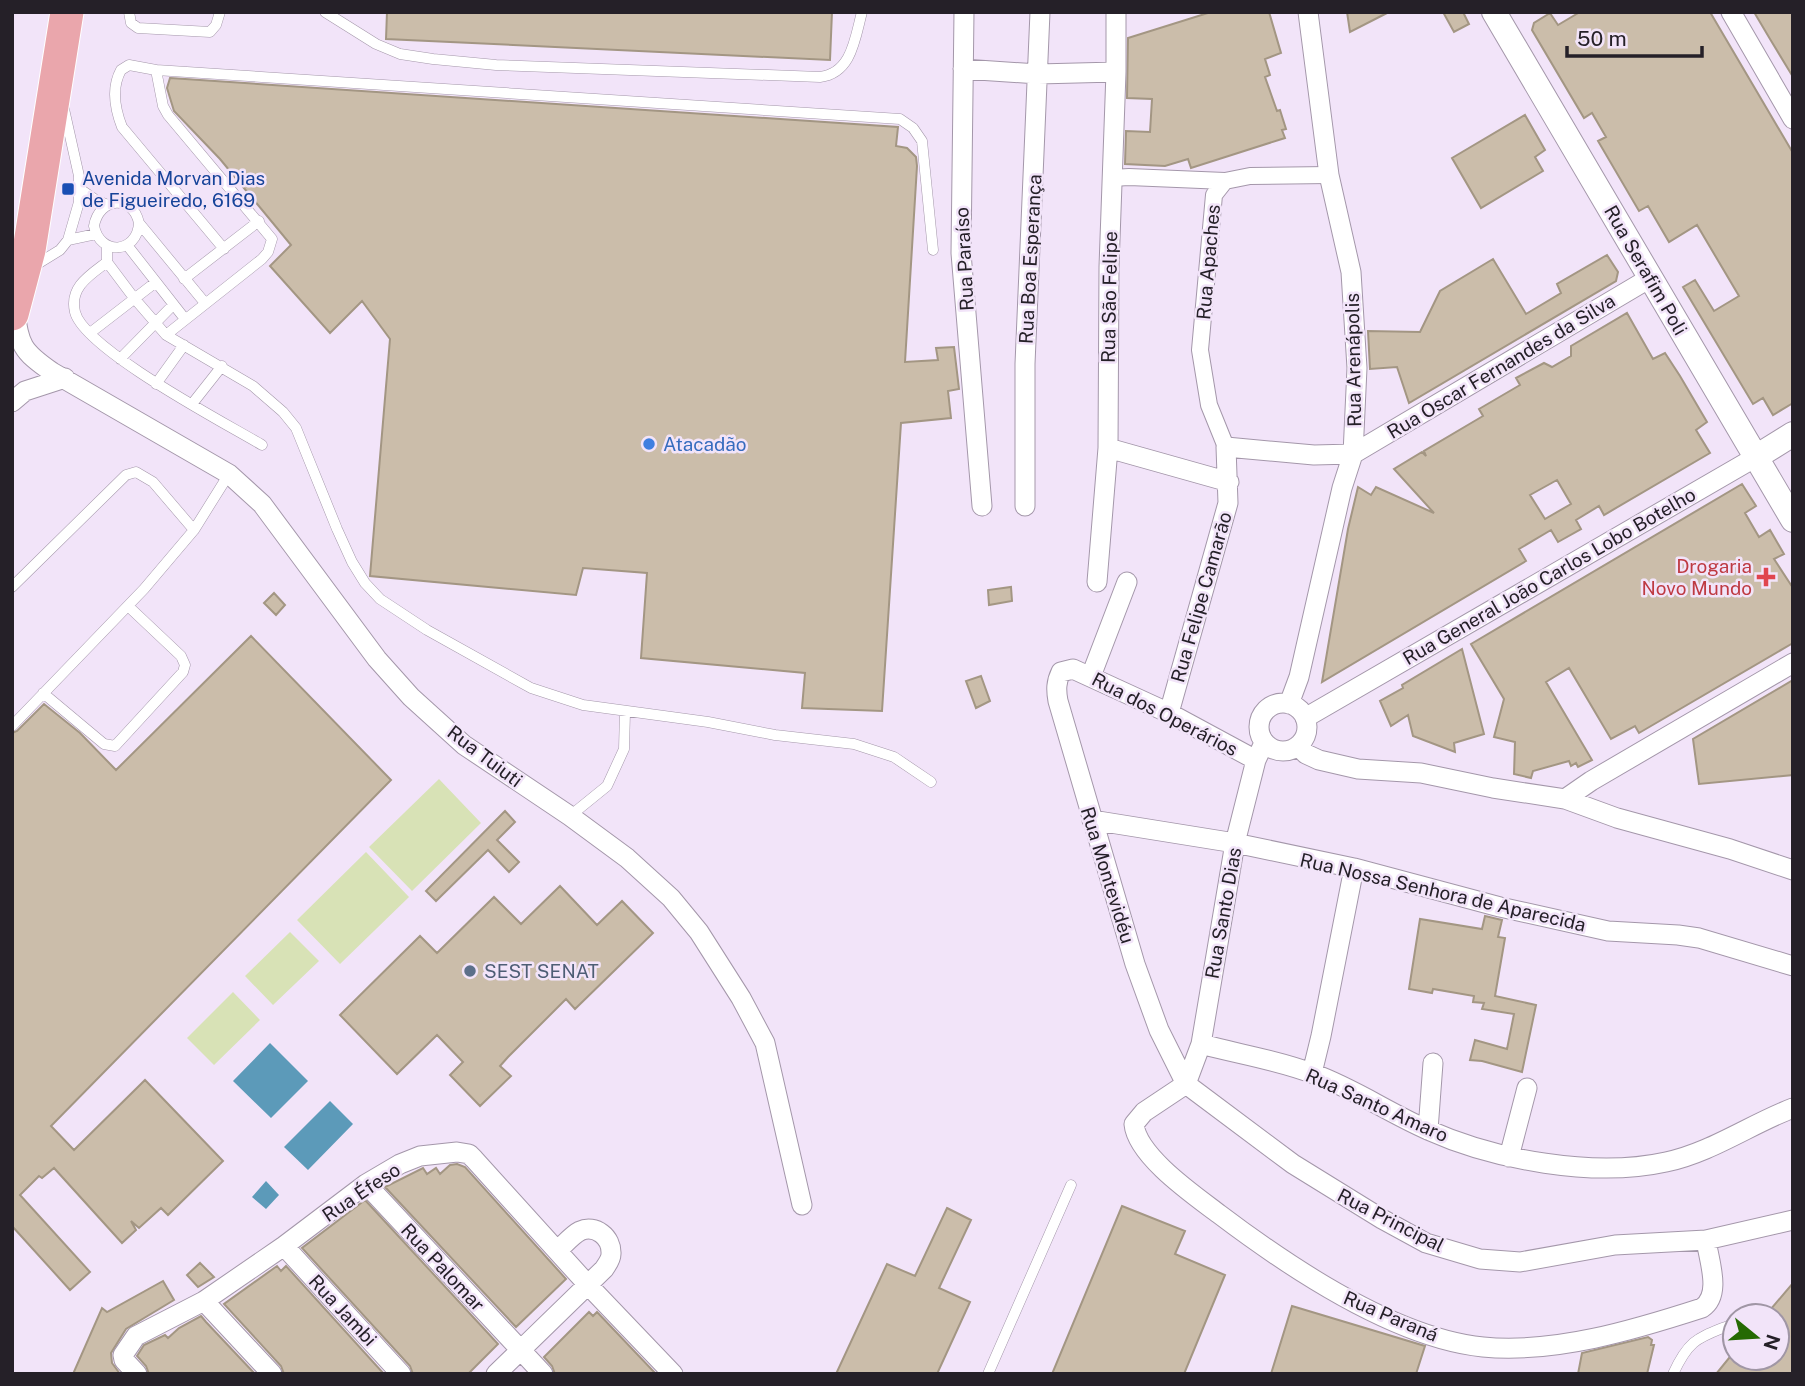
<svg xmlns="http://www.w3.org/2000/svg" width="1805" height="1386" viewBox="0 0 1805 1386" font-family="'Public Sans',sans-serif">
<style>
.green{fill:#d8e2b6}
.water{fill:#5c9ab9}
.building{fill:#cbbdaa;stroke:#a39683;stroke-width:2;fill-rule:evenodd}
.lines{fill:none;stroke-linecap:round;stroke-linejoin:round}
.service-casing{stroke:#a497aa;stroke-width:11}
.pedestrian-casing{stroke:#a497aa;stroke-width:18}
.minor-casing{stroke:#a497aa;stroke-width:21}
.tertiary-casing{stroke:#a497aa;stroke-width:26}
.trunk-casing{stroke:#fff;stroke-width:35}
.service{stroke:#fff;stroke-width:10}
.pedestrian{stroke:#fff;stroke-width:16}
.minor{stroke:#fff;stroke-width:19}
.tertiary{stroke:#fff;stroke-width:24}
.trunk{stroke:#eaa6ac;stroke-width:33}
.transit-dot{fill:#1a4fb4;stroke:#f2e4f9;stroke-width:2.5}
.shop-dot{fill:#3f7fe0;stroke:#f2e4f9;stroke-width:2.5}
.health-dot{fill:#e0444e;stroke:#f2e4f9;stroke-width:2.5}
.service-dot{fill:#5c6f8a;stroke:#f2e4f9;stroke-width:2.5}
.labels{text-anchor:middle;stroke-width:5;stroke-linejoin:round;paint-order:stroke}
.transit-label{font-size:19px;fill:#164399;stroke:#f2e4f9;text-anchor:start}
.street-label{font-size:19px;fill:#252028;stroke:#f2e4f9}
.shop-label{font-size:19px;fill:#366cbe;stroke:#f2e4f9;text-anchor:start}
.health-label{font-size:19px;fill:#be3a42;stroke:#f2e4f9;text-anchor:end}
.service-label{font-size:19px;fill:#4e5e75;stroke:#f2e4f9;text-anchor:start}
</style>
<rect width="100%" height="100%" fill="#f2e4f9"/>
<path class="green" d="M439 779 481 823 412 891 369 847Z
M366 852 409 897 340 964 297 920Z
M290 932 319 961 273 1005 245 976Z
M233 992 260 1020 214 1065 187 1038Z"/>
<path class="water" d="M270 1043 308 1081 271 1118 233 1081Z
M330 1101 353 1124 308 1170 284 1147Z
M266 1181 279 1195 266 1209 252 1197Z"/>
<path class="building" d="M387 12H832L830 60 386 39Z
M1211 12H1269L1281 53 1265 59 1270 75 1265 77 1277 111 1280 110 1286 129 1282 130 1285 138 1191 168 1188 159 1165 166 1125 164 1126 131 1150 132 1152 99 1127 98 1128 38Z
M1347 12H1389L1350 32Z
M1443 12H1463L1469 24 1454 32Z
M1580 12H1710L1793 153V403L1773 415 1763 398 1753 404 1683 287 1695 280 1714 311 1739 296 1697 225 1669 242 1648 206 1639 211 1598 141 1606 137 1592 113 1584 118 1532 30 1534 23 1550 13 1558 25Z
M1754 12H1793V77L1770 39Z
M170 78 898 127 896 146 907 148 916 157 917 166 905 362 938 360 936 348 954 347 959 389 948 391 951 418 901 423 882 711 802 708 805 673 641 658 647 573 583 568 576 595 370 576 390 339 362 301 330 333 270 266 291 245 220 159 174 111 167 88Z
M1525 115 1545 150 1535 157 1543 171 1481 208 1452 158Z
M1607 255 1618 272 1616 281 1409 403 1397 367 1370 369 1368 331 1420 332 1440 291 1493 259 1526 314 1561 293 1557 284Z
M1627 313 1653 359 1665 353 1680 376 1707 422 1696 430 1710 453 1604 515 1599 506 1576 520 1581 529 1558 542 1551 530 1519 549 1526 561 1322 682 1348 529 1358 487 1371 495 1376 487 1434 513 1394 469 1422 452 1426 456 1424 451 1483 416 1479 409 1520 385 1516 378 1544 363 1552 367 1571 356V346ZM1557 480 1571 504 1545 519 1530 495Z
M1742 484 1756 506 1745 513 1759 537 1770 530 1784 554 1774 559 1793 588V643L1639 733 1635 726 1611 739 1569 668 1546 682 1592 760 1578 767 1576 763 1571 766 1569 761 1533 771 1531 778 1514 774 1515 742 1494 737 1504 699 1471 644Z
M1011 587 1012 601 989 605 988 590Z
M274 593 285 605 276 615 264 603Z
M251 636 391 780 51 1126 74 1150 145 1080 223 1161 168 1215 161 1208 139 1228 131 1221 136 1230 122 1243 54 1168 42 1178 39 1176 20 1195 90 1272 70 1290 12 1226V733L17 731 44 704 80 733 116 770Z
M1462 649 1484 734 1454 743 1455 752 1413 736 1408 715 1391 726 1380 701 1403 688 1402 685Z
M981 676 990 701 976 708 966 681Z
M1793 680V775L1699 784 1693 739Z
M505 811 515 822 497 840 519 862 509 872 488 850 436 901 426 891Z
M560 886 597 925 622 901 653 933 575 1009 566 999 508 1057 500 1066 511 1076 480 1106 450 1075 463 1062 437 1035 397 1074 340 1015 420 936 437 953 494 897 521 924Z
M1485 916 1502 920 1498 937 1505 938 1495 996 1536 1005 1522 1072 1482 1061 1470 1060 1475 1040 1507 1049 1514 1014 1482 1009 1484 1003 1473 1002 1474 996 1433 989 1432 993 1409 989 1420 919 1482 929Z
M457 1164 465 1167 566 1279 516 1327 385 1187 423 1168 427 1174 436 1168 440 1174 450 1165Z
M365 1200 498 1344 468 1374H413L410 1366 302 1248Z
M1122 1206 1185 1231 1175 1254 1225 1275 1184 1374H1052Z
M947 1208 971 1220 939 1288 970 1302 937 1374H836L887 1264 915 1276Z
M200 1263 214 1277 198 1287 187 1275Z
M277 1266 281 1271 286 1266 384 1374H284L281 1366 224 1304Z
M163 1281 174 1300 126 1329 111 1353 112 1363 120 1374H73L102 1308 107 1312Z
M1793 1283V1374H1716L1729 1358H1777V1316H1765Z
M1292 1306 1425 1346 1416 1374H1271Z
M589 1312 593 1316 597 1312 656 1374H555L552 1366 544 1357Z
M201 1316 206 1322 255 1374H149L146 1366 137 1356 144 1345 165 1335 168 1338 179 1328Z
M1648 1337 1652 1340 1651 1345H1654L1647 1374H1578L1582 1353Z"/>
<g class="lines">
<defs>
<path id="service" d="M129 12 131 23 138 28 210 32 216 25 220 12
M325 12 376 44 400 54 433 59 496 65 820 77C852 73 855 38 862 12
M156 70 900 119 913 128 922 141 933 250
M80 189 96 200 108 205
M139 223C137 254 100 256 94 226 99 197 133 194 139 223L205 303
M68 240 96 234
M127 245 185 319
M107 246V262L134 298 166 335 253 386 283 412 296 428 337 529 352 562 365 583 380 599 427 630 531 688 583 705 708 722 775 735 854 744 894 757 931 782
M107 262C90 275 69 287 75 312 84 349 225 423 262 445
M34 266 60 250 68 240 79 202V176L64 109
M184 279 259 221
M90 333 156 282
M166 335 262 259 268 252 272 239 168 115 163 106 156 70 129 65 121 70C111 88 115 109 122 127L224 249
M120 359 173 305
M156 384 184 345
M192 404 222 366
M12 587 126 475 136 472 153 482 194 530
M43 693 104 744 115 746 183 672 185 665 181 656 128 606
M12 726 144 589 194 530 229 474
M570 816 607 786 624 749 625 712
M988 1374 1071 1185
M1673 1374C1690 1337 1699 1338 1735 1323"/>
<path id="pedestrian" d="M1112 178 1129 177 1225 181
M1226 447 1209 405 1200 350 1214 195 1225 181 1250 176 1329 175"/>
<path id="minor" d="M964 12 961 253 982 506
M1731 12 1793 119
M963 69 1038 74 1116 72
M14 307C20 345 20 350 52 372L229 474 262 504 377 659 411 697 464 745 570 816 627 858 671 898 699 932 741 998 765 1043 802 1205
M12 402 25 391 65 378
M1108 448 1229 482
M1025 506V364L1040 12
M1097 582 1108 448 1109 267 1116 72V12
M1091 676 1127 582
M1259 727a24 24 0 1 1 48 0a24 24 0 1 1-48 0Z
M1289 704 1299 677 1342 488 1353 454 1357 368 1351 272 1329 175 1308 12
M1169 713 1228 503 1226 447 1314 455 1353 454 1650 278
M1305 718 1756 457
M1298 746 1306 754 1319 760 1358 769 1421 773 1493 788 1565 799 1617 818 1730 849 1793 870
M1256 760 1169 713 1073 669 1061 672C1056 682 1056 690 1058 701L1135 964 1159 1030 1186 1084 1293 1164 1382 1219 1426 1243 1480 1259 1520 1262 1615 1245 1706 1240 1793 1220
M1565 799 1591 781 1793 663
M1092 820 1235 843 1354 868 1500 907 1608 931 1678 935 1699 938 1793 966
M1201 1044C1238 1054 1278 1060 1314 1074 1353 1088 1389 1113 1428 1130 1495 1160 1594 1178 1666 1162 1710 1153 1751 1124 1793 1108
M1312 1073 1321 1036 1354 868
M1186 1084 1144 1112 1134 1124C1137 1156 1194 1195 1219 1214 1289 1267 1394 1338 1483 1347 1554 1354 1634 1330 1702 1308 1722 1295 1709 1261 1706 1240
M1186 1084 1201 1044 1235 843 1256 760 1264 743
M1428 1130 1433 1063
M1509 1157 1527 1088
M366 1184 543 1374
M284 1246 401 1374
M204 1301 272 1374
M137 1374 124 1360 123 1355 136 1336 204 1301 284 1246 366 1184 400 1164 420 1156 457 1152 469 1154 474 1159 588 1285 673 1374
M496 1374 604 1269C607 1264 611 1260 611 1254 612 1237 595 1224 580 1231 572 1235 565 1244 558 1250"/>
<path id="tertiary" d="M1494 12 1793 520
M1756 457 1793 434"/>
<path id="trunk" d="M12 314 29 250 67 12"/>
</defs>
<use href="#service" class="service-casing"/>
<use href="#pedestrian" class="pedestrian-casing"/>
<use href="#minor" class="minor-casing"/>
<use href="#tertiary" class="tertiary-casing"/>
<use href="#trunk" class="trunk-casing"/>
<use href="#service" class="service"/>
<use href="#pedestrian" class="pedestrian"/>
<use href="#minor" class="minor"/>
<use href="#tertiary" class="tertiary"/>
<use href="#trunk" class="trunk"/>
</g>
<rect class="transit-dot" x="61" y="182" width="14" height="14" rx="3.5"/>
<circle class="shop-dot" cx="649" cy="444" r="7"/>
<path class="health-dot" d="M1762.5 566.5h7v7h7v7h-7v7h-7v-7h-7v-7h7z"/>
<circle class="service-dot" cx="470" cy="971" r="7"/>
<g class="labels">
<g class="transit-label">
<text x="82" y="185">Avenida Morvan Dias<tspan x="82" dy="22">de Figueiredo, 6169</tspan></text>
</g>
<g class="street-label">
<text transform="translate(964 259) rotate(-93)" y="7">Rua Paraíso</text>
<text transform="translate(1030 259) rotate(-87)" y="7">Rua Boa Esperança</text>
<text transform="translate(1208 262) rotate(-85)" y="7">Rua Apaches</text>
<text transform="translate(1646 270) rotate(60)" y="7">Rua Serafim Poli</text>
<text transform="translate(1109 297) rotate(-89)" y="7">Rua São Felipe</text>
<text transform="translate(1353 360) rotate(-91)" y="7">Rua Arenápolis</text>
<text transform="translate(1501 366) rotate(-31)" y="7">Rua Oscar Fernandes da Silva</text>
<text transform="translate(1549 576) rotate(-30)" y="7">Rua General João Carlos Lobo Botelho</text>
<text transform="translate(1201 597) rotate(-74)" y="7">Rua Felipe Camarão</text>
<text transform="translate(1165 714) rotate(27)" y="7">Rua dos Operários</text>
<text transform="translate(485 756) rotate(37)" y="7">Rua Tuiuti</text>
<text transform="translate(1108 875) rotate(73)" y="7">Rua Montevidéu</text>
<text transform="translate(1443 892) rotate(13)" y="7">Rua Nossa Senhora de Aparecida</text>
<text transform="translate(1223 913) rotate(-80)" y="7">Rua Santo Dias</text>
<text transform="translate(1377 1105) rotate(24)" y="7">Rua Santo Amaro</text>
<text transform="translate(361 1192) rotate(-34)" y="7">Rua Éfeso</text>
<text transform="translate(1391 1220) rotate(27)" y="7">Rua Principal</text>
<text transform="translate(443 1267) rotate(47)" y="7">Rua Palomar</text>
<text transform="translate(343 1310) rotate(47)" y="7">Rua Jambi</text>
<text transform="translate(1391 1316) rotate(23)" y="7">Rua Paraná</text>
</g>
<g class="shop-label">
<text x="663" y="451">Atacadão</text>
</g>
<g class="health-label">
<text x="1752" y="573">Drogaria<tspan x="1752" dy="22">Novo Mundo</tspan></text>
</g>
<g class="service-label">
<text x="484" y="978">SEST SENAT</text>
</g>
</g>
<rect width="1805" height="1386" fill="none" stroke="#252028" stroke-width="28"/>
<g transform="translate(1756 1337) rotate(108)"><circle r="33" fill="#f2e4f9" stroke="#a096a5" stroke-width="2"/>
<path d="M0-5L12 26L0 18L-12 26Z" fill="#256a03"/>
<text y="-10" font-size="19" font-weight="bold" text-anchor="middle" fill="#252028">N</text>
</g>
<path d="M1567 46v10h135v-10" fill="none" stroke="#252028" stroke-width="3.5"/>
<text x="1577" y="46" font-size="21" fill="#252028" stroke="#f2e4f9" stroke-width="5" paint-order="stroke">50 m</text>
</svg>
